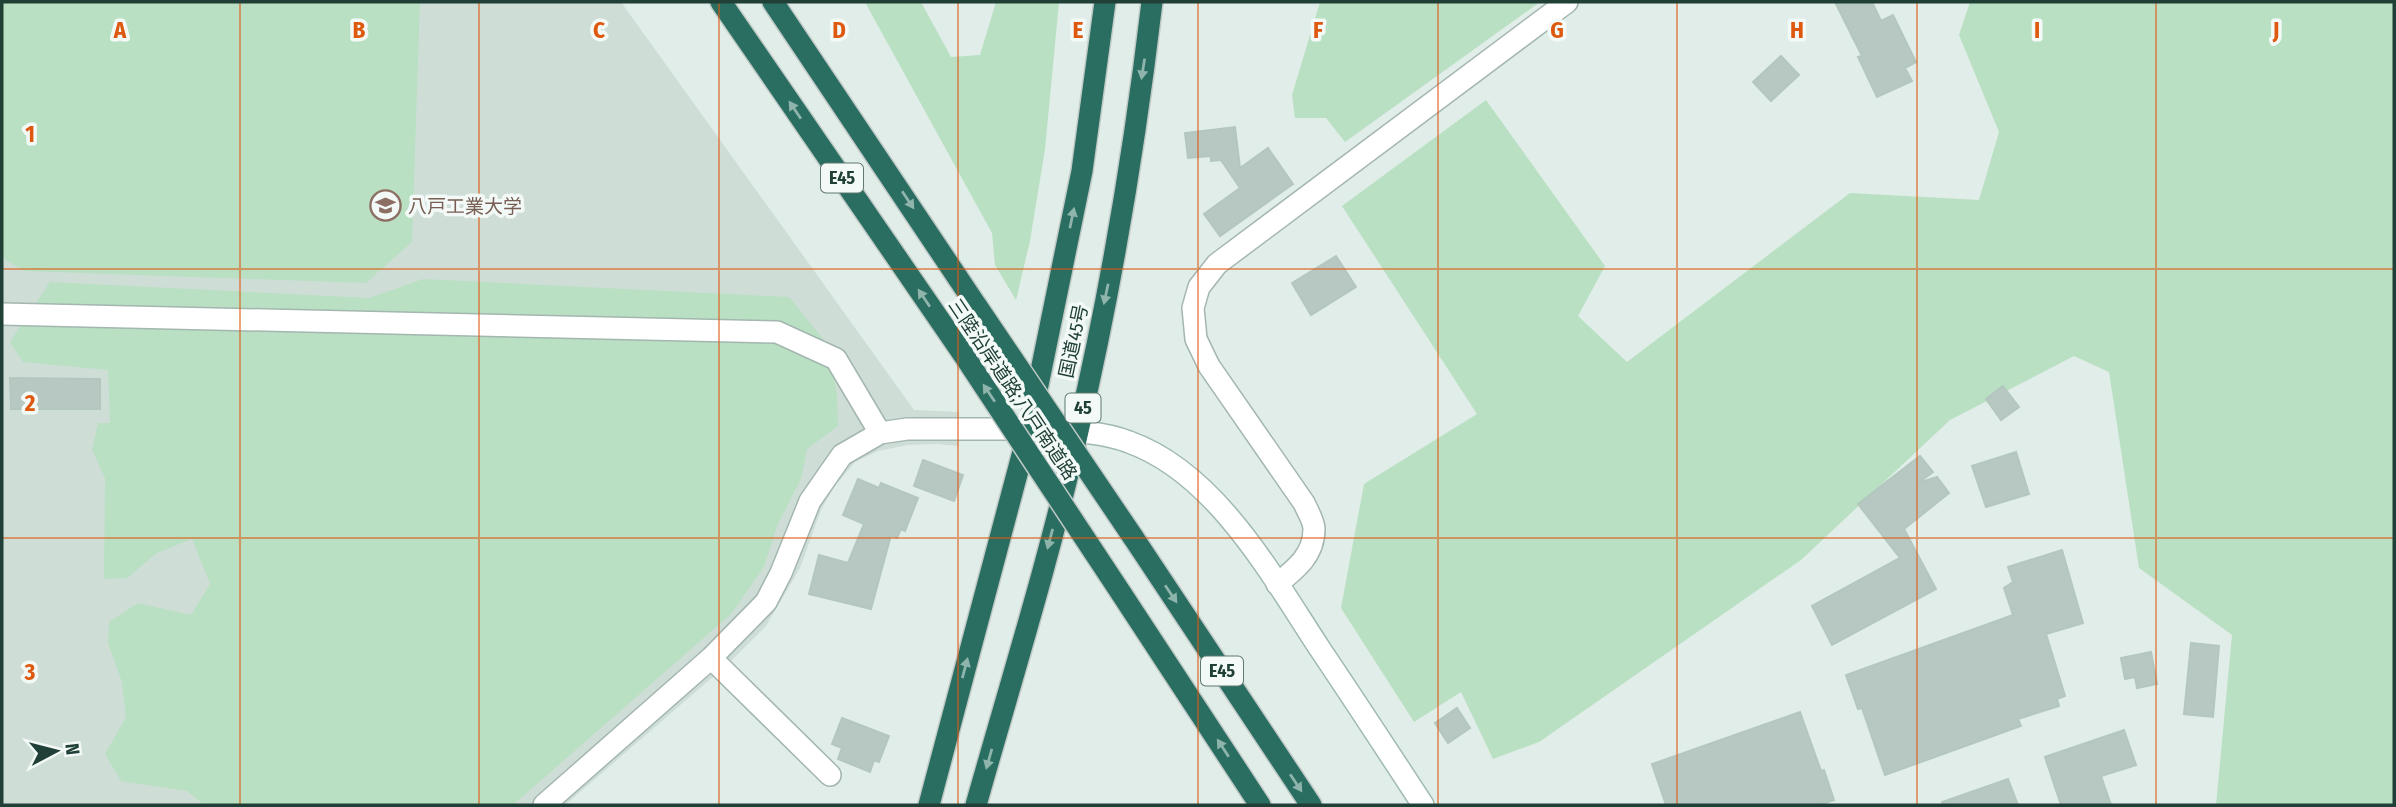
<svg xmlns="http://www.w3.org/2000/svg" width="2396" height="807" viewBox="0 0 2396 807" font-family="'Fira Sans Condensed','Noto Sans JP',sans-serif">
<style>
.built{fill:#cfddd7}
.green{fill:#b9e0c3}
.building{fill:#b6c8c1;stroke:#b3c7bf;stroke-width:2}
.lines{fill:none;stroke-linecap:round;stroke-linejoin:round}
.street-casing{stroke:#a3b6af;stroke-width:24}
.secondary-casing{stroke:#9fbab0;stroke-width:24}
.highway-casing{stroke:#c1cac7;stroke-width:24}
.street{stroke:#fff;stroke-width:21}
.secondary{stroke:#fff;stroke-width:21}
.highway{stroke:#296e60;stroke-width:21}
.highway-bridge-casing{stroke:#c1cac7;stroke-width:24;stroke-linecap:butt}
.highway-bridge{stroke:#296e60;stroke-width:21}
.oneway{fill:#8eb4ab}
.grid{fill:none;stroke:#de580e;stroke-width:2;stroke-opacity:0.55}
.labels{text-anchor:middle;stroke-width:7;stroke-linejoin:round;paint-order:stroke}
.shield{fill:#f2f9f6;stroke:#5f7870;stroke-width:2}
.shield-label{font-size:18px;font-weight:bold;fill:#204037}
.education-label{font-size:19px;fill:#785e54;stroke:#f2f9f6;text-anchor:start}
.street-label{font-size:19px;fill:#204037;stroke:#f2f9f6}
.grid-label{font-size:23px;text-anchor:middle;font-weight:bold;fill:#de580e;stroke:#f2f9f6;stroke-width:7;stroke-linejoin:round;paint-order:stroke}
</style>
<rect width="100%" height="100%" fill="#e1ede8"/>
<path class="built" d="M2 2H621L914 410 959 412V446L937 444 908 445 878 451 855 462 834 487 821 510 800 568 766 626 730 662 565 805H2Z"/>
<path class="green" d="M2 2H420L412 242 366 283 24 271 4 259 2 253Z
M868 2H921L951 57 980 55 996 2H1059L1045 149 1030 241 1016 300 995 265 992 233 866 4Z
M1320 2H1540L1345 142 1326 118H1295L1292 95Z
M1970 2H2394V805H2216L2232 635 2139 568 2109 372 2074 356 1950 420 1801 560 1539 742 1493 759 1461 692 1414 722 1341 608 1364 484 1477 414 1342 206 1486 100 1605 266 1578 316 1627 362 1850 193 1979 200 1999 132 1959 35Z
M423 279 789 297 828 345 837 396 838 426 807 449 801 479 777 526 764 567 731 614 513 805H204L187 791 121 781 105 754 126 717 122 682 108 643 109 622 138 603 191 615 210 584 192 539 157 553 127 578 104 579 105 478 92 450 98 423H110L108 370 23 362 10 342 50 282 369 298Z"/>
<path class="building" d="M1835 2H1872L1881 21 1893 15 1916 62 1905 68 1912 81 1877 97 1858 57 1862 56Z
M1781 56 1799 75 1771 101 1753 82Z
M1235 127 1240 168 1268 148 1293 184 1220 236 1204 214 1240 188 1221 160 1211 161V156L1188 158 1185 133Z
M1336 256 1356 287 1311 315 1292 283Z
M10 378 100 379V409H11Z
M2003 386 2019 407 2001 420 1986 399Z
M2016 452 2029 494 1986 507 1972 466Z
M1920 456 1933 472 1918 483 1937 477 1949 493 1904 529 1936 589 1832 645 1812 606 1900 558 1858 504Z
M923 460 963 475 954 501 914 486Z
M858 479 879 488 881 483 918 498 905 531 901 529 897 538 891 535 871 609 809 594 819 555 848 563 864 524 843 515Z
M2062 550 2083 623 2046 634 2065 696 2057 699 2059 706 2018 719 2021 726 1885 775 1862 708 1858 709 1846 675 2013 615 2004 588 2013 582 2008 567Z
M2191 643 2219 646 2213 717 2184 714Z
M2151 652 2157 684 2137 688 2135 677 2125 679 2121 658Z
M1457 708 1470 728 1448 743 1435 723Z
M1800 712 1821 771 1824 770 1834 800 1818 805H1666L1652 764Z
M842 718 889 736 879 762 874 760 870 772 838 759 842 748 832 744Z
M2124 730 2136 765 2101 776 2111 805H2061L2045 757Z
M2008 779 2018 805H1943L1942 802Z"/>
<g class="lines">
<defs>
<path id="street" d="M2 314 777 332 836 359 880 433
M1277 584C1296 569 1314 555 1314 529 1314 521 1307 510 1304 503L1209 366 1196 339 1193 308 1199 287 1217 264 1567 2
M711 658 830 775
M544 805 711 658 766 602 781 573 810 501 842 455 880 433 907 429H1027"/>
<path id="secondary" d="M1029 429C1061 431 1098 430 1129 442 1216 473 1272 576 1320 649 1355 701 1389 753 1423 805"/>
<path id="highway" d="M721 2 963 354
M773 2 976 305
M1133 537 1311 805
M1121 593 1260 805
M929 805 1029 429 1082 171 1105 2
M976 805C1011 681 1050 557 1078 431 1111 290 1135 146 1152 2"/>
</defs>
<use href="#street" class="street-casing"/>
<use href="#secondary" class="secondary-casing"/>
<use href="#highway" class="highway-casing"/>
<use href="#street" class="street"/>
<use href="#secondary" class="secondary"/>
<use href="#highway" class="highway"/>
<defs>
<path id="highway-bridge" d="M976 305 1133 537
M963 354 1121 593"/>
</defs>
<use href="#highway-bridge" class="highway-bridge-casing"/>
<use href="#highway-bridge" class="highway-bridge"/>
</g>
<defs><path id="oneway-solid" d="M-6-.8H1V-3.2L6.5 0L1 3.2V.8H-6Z" transform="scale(1.75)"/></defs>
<g class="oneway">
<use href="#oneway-solid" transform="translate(1143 69) rotate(99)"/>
<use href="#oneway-solid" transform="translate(795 110) rotate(-124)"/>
<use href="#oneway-solid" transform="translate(908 200) rotate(56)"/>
<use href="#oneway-solid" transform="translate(1072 218) rotate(-78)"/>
<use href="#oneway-solid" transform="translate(1106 294) rotate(102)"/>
<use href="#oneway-solid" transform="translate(924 298) rotate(-124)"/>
<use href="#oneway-solid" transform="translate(989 393) rotate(-124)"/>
<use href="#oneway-solid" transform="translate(1050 539) rotate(105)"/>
<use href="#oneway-solid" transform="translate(1171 594) rotate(56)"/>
<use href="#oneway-solid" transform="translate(965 668) rotate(-75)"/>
<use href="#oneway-solid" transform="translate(1223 748) rotate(-123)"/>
<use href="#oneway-solid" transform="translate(989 759) rotate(106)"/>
<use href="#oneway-solid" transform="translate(1296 783) rotate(56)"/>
</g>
<path class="grid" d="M240 2V805M479 2V805M719 2V805M958 2V805M1198 2V805M1438 2V805M1677 2V805M1917 2V805M2156 2V805M2 269H2394M2 538H2394"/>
<defs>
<symbol id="university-ring" viewBox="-11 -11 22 22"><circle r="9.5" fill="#f2f9f6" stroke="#8d6e63" stroke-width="1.5"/><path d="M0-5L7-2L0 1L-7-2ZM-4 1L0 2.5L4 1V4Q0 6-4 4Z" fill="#8d6e63"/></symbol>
</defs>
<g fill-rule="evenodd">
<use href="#university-ring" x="368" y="188" width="35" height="35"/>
</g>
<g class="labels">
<g class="shield">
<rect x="821" y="163.5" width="42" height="29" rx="5"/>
<rect x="1065.5" y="393.5" width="35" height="29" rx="5"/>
<rect x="1201" y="656.5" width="42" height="29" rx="5"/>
</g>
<g class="shield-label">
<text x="842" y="184">E45</text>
<text x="1083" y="414">45</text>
<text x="1222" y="677">E45</text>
</g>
<g class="education-label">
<text x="408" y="213">八戸工業大学</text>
</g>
<g class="street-label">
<text transform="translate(1073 341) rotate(-78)" y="7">国道45号</text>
<text transform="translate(1013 389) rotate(56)" y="7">三陸沿岸道路;八戸南道路</text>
</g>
</g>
<g class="grid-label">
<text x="120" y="38">A</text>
<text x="359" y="38">B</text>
<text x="599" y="38">C</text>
<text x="839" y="38">D</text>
<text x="1078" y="38">E</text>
<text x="1318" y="38">F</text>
<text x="1557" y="38">G</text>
<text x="1797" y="38">H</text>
<text x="2037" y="38">I</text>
<text x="2276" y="38">J</text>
<text x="30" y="142">1</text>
<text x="30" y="411">2</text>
<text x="30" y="680">3</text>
</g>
<rect width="2396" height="807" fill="none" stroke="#204037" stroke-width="7"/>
<g transform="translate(56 751) rotate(83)" stroke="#f2f9f6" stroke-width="5" paint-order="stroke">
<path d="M0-5L12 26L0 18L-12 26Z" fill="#204037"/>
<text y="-10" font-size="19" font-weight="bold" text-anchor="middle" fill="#204037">N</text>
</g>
</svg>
